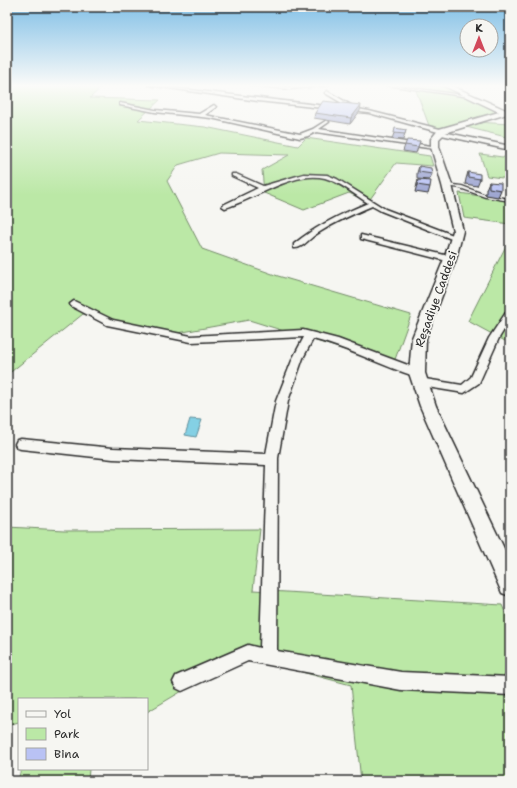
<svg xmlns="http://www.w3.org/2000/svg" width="517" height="788" viewBox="0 0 517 788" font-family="'Shantell Sans',sans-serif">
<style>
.green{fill:#bbe8a6;stroke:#738a68}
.water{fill:#84d0e4;stroke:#608e9a}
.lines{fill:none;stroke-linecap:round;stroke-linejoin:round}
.lane-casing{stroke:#2b2b2b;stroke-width:2.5}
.street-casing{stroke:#2b2b2b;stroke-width:3}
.secondary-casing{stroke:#2b2b2b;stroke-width:3}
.lane{fill:#f6f6f2;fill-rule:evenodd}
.street{fill:#f6f6f2;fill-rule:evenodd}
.secondary{fill:#f6f6f2;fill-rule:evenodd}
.wall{fill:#9fa7d2;stroke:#2b2b2b}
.shaded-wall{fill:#8288ab;stroke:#2b2b2b}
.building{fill:#b9c2f4;stroke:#2b2b2b}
.labels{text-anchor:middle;stroke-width:3.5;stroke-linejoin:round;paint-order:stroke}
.street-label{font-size:12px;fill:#2b2b2b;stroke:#f6f6f2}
</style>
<rect width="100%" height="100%" fill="#f6f6f2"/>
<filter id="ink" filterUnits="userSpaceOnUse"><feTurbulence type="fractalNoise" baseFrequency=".025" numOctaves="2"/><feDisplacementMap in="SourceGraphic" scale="8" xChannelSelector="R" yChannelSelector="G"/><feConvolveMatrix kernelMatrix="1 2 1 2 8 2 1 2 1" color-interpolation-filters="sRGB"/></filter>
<g filter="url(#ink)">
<path class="green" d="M7 85H104L90 98 160 100 138 120 205 127 298 146 306 138 430 156 433 166 396 163 368 202 349 193 304 210 264 193 262 170 289 155 219 153 178 165 167 181 202 249 278 276 411 315 393 365 249 320 172 334 83 314 7 375Z
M414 85H441L475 99 496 112 431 131Z
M476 122 510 124V138L458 125Z
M480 154 510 158V179L487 176Z
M459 193 510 200V224L464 218Z
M510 238V329L505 341 468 321Z
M7 527 64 530 260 529 253 590 502 605 510 624V781H361L351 685 241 656 147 712V699H19V722L7 725Z
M21 769H89L88 781H18Z"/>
<path class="water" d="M190 419 202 420 196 437 185 435Z"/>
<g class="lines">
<defs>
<path id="lane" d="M385 85H391L470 96 469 97Z
M447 184 462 186 486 195 510 199V201L485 197 460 188 446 186 445 185Z"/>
<path id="street" d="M148 85 352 109 325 93 327 91 358 109 369 111 444 130 443 132 510 146V150L437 134 438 132 369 113 258 101Z
M250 85 290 87 328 85 290 89Z
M120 103 155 110 199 114 214 105 216 107 205 115 300 134 313 129 327 120 329 122 319 129 438 147 435 149 316 132 308 136 300 138 211 118 155 112 120 105Z
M232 174H236L263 186 304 174 327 175 337 179 385 209 461 238 454 240 381 211 372 206C353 214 333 223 315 235 309 239 302 249 294 248V244C316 226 341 214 368 203 355 195 340 182 325 178 293 170 254 200 225 208L222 206 223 205 258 188 232 176Z
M361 235 453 257 454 259 447 261 361 239Z
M74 301 113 320 191 336 303 330 338 339 421 370 422 373 421 376 417 377C382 366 349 348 313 339L303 358 288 401 278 458 277 651 401 672 510 677V695L401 690 248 661 182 691 176 688 173 682 176 676 248 645 260 648 266 465 113 459 21 449 17 448 15 444 17 440 21 439 113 448 266 454 276 401 293 358 304 337 191 342 107 325 71 306 70 304Z
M510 310V320L499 338 479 383 464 393 415 385 414 382 419 378 462 385 471 377 489 338 507 311Z"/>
<path id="secondary" d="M442 85H450L506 110 510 109V113L445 133 439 139V147L452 185 463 231 456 259 426 338 425 373 436 406 510 561V596L502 593 420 406 409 373 412 338 444 259 453 231 442 185 431 147V139L439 129 499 112Z"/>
</defs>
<use href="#lane" class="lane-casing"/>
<use href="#street" class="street-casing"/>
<use href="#secondary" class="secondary-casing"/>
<use href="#lane" class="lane"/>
<use href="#street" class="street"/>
<use href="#secondary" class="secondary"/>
</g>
<path class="wall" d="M360 111 350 124 314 118 315 113Z
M406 130 403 140 392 139 394 133Z
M420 141 416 153 403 151 405 145Z
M419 166 432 174 429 180 417 179V173Z
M468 172 480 179 477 186 465 184 466 179Z
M509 178H510V190L506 189V184Z
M418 180 430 187 428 194 415 192Z
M489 182 501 190 498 197 486 195V189Z"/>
<path class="shaded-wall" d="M361 105 360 111 350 124 351 118Z"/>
<path class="building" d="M323 101 361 105 351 118 315 113Z
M395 128 406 130 405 134 394 133Z
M407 140 420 141 418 147 405 145Z
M419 166 431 168 432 174 419 172Z
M468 172 480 174V179L468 177Z
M418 180 431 181 430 187 417 185Z
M489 182 501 183V190L489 188Z"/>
</g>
<linearGradient id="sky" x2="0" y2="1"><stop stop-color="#80bfe6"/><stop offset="0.44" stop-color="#fbfbf9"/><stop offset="1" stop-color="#fbfbf9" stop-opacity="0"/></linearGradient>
<rect width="517" height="195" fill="url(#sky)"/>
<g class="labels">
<g class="street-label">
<text transform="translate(436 299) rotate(-70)" y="4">Reşadiye Caddesi</text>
</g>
</g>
<rect width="517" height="788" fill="none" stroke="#f6f6f2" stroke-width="24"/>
<rect x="12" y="12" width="493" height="764" fill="none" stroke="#2b2b2b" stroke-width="1.5" filter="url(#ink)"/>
<rect x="18" y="698" width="130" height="72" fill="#f6f6f2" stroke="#a5a5a2"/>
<rect x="26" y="711" width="20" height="6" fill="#f6f6f2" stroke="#a5a5a2"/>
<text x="54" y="718" font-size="12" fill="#2b2b2b">Yol</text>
<rect x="26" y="728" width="20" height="12" fill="#bbe8a6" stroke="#a5a5a2"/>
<text x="54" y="738" font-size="12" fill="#2b2b2b">Park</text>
<rect x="26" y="748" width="20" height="12" fill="#b9c2f4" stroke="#a5a5a2"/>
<text x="54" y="758" font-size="12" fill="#2b2b2b">Bina</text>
<g transform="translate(479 38)"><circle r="19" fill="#f6f6f2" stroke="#a5a5a2"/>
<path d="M0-3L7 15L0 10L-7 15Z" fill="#d1495b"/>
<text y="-6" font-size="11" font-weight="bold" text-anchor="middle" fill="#2b2b2b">K</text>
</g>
</svg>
